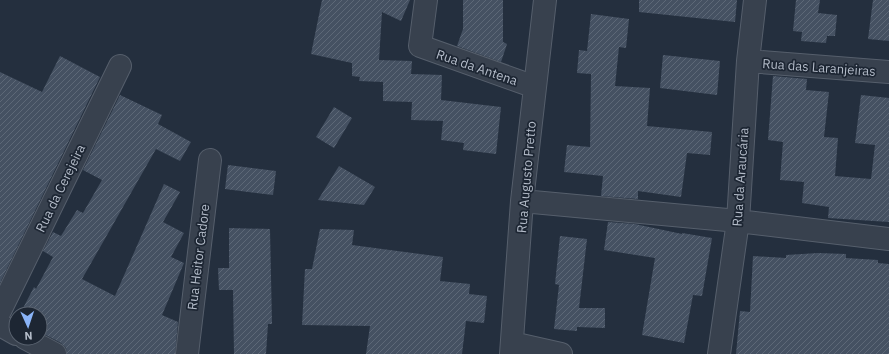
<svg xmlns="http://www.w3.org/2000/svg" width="889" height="354" viewBox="0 0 889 354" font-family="'IBM Plex Sans',sans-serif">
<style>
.building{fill:url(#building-hatch)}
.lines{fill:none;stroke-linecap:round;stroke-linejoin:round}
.minor-casing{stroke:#565f6c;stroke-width:24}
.minor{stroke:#38414e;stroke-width:22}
.labels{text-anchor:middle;stroke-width:3.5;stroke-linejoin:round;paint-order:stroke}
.street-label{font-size:13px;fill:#b4bcc9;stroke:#1d2633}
</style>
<defs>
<pattern id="building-hatch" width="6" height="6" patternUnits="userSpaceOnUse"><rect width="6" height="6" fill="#455162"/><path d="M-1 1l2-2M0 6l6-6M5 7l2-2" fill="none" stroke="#5d6877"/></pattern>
</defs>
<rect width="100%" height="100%" fill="#242f3e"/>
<path class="building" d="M322 0H410L401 21 382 12 379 60 412 61 411 74 442 75 441 100 501 107 496 154 463 150 464 143 441 140 443 121 411 120 412 102 383 101V82L359 81 360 77 352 76V63L311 54Z
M463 0H503V42L507 44 501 62 457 46 463 29Z
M639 0H737L735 22 639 12Z
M796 0H820L818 13 837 15 835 36H827L826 43 801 41 802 32 793 31Z
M873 0H889V41L868 39Z
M591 14 629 19 626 48 619 47 615 86 650 88 647 126 712 132 710 155 687 153 681 197 638 191V199L601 196 603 176 564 172 567 145 590 147 591 74 577 73 579 50 587 51Z
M663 55 720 61 717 95 660 88Z
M60 56 100 77 0 283V72L42 92Z
M773 76 807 79 806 90 829 92 824 137 838 138 835 176 871 179 875 145 855 143 861 95 889 98V222L828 218 829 207 802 203 804 182 780 180 783 142 768 140Z
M120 95 162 115 158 124 191 142 180 161 156 149 82 279 115 296 164 184 180 192 163 222 184 233 171 257 184 263 162 315 178 322 175 354H67L66 348 61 343 40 332V314H20L34 287 36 289 53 257 43 251 53 232 61 236 77 210 83 213 102 180 83 170Z
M334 107 352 118 334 148 316 137Z
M228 165 276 171 273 195 225 189Z
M339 166 375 187 364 205 318 200Z
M608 222 635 224 682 234V233L712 238 702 296 693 295 684 343 642 335 655 258 604 250Z
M229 228 270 229 272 324H268L266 354H234L233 290H219L218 268H229Z
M320 229 354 230 352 245 443 257 440 281 470 284 469 294 487 296 484 323 466 321 462 354H366L370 326 302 325 305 269H312Z
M560 236 587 239 579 308H605V328L577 327V331L554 329 559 285 555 284Z
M818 253 846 254V258L878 260V263L889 264V354H736L740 311 750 312 753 256 786 258V255Z"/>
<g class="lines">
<defs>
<path id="minor" d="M426 0 420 46 535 87
M748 61 889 72
M522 201 738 221 889 239
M0 311 120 66
M0 325 16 334
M25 338 55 354
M512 343 561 354
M187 354 210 160
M511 354 522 201 545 0
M719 354 738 221 748 61 755 0"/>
</defs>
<use href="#minor" class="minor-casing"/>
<use href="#minor" class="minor"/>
</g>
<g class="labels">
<g class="street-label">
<text transform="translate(477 67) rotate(19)" y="5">Rua da Antena</text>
<text transform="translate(819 67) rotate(4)" y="5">Rua das Laranjeiras</text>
<text transform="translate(526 177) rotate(-85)" y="5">Rua Augusto Pretto</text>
<text transform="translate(740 177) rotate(-86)" y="5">Rua da Araucária</text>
<text transform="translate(60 188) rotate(-64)" y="5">Rua da Cerejeira</text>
<text transform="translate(198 257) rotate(-83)" y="5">Rua Heitor Cadore</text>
</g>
</g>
<g transform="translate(28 326) rotate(177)"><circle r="19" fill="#1d2633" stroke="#59626f"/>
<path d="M0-3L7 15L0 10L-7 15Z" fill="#8ab4f8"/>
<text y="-6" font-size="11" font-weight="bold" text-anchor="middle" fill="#b4bcc9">N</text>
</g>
</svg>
